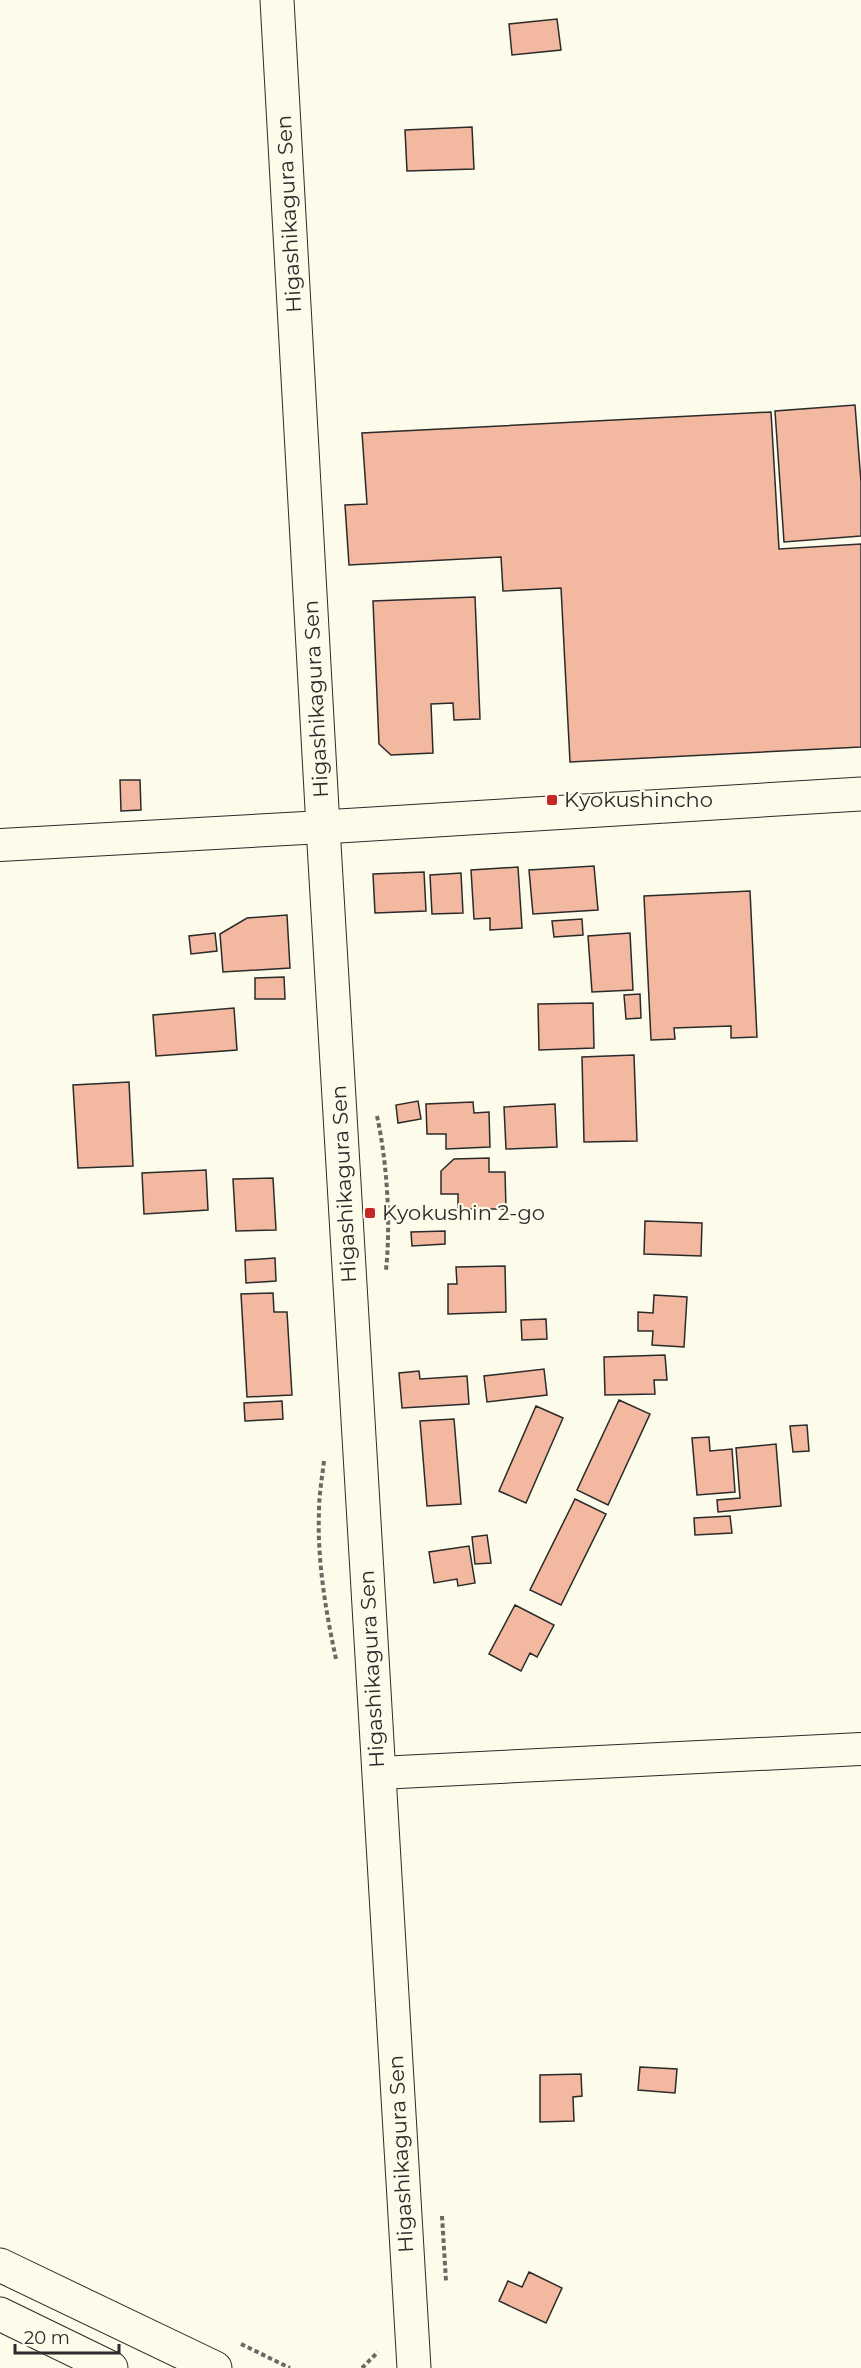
<svg xmlns="http://www.w3.org/2000/svg" width="861" height="2368" viewBox="0 0 861 2368" font-family="Montserrat,sans-serif">
<style>
.building{fill:#f2b8a0;stroke:#2b2b2b;stroke-width:1.5}
.lines{fill:none;stroke-linecap:round;stroke-linejoin:round}
.street-casing{stroke:#2b2b2b;stroke-width:34}
.secondary-casing{stroke:#2b2b2b;stroke-width:35}
.primary-casing{stroke:#2b2b2b;stroke-width:35}
.path{stroke:#6a6964;stroke-width:4;stroke-dasharray:4.5 3;stroke-linecap:butt}
.street{stroke:#fdfbea;stroke-width:32}
.secondary{stroke:#fdfbea;stroke-width:33}
.primary{stroke:#fdfbea;stroke-width:33}
.poi-dot{fill:#c62828;stroke:#fdfbea;stroke-width:2}
.labels{text-anchor:middle;stroke-width:4.5;stroke-linejoin:round;paint-order:stroke}
.street-label{font-size:21px;fill:#2b2b2b;stroke:#fdfbea}
.poi-label{font-size:21px;fill:#2b2b2b;stroke:#fdfbea;text-anchor:start}
</style>
<rect width="100%" height="100%" fill="#fdfbea"/>
<path class="building" d="M557 19 561 50 512 55 509 24Z
M472 127 474 169 407 171 405 130Z
M855 405 861 482V536L784 542 775 411Z
M771 412 779 549 861 544V747L570 762 561 588 503 591 501 557 349 565 345 505 367 504 362 433Z
M475 597 480 719 454 720 453 703 431 704 433 753 391 755 379 744 373 601Z
M120 780H140L141 810 121 811Z
M594 866 598 910 533 914 529 870Z
M518 867 522 928 490 930V918L474 919 471 870Z
M424 872 426 911 375 913 373 874Z
M461 873 463 913 432 914 430 875Z
M750 891 757 1037 731 1038V1026L674 1028 675 1039 651 1040 644 896Z
M287 915 290 968 223 972 220 934 247 918Z
M582 919 583 935 554 937 552 921Z
M215 933 217 951 191 954 189 936Z
M630 933 633 990 592 992 588 936Z
M284 977 285 999H255V978Z
M640 994 641 1018 626 1019 624 995Z
M593 1003 594 1048 539 1050 538 1004Z
M234 1008 237 1050 156 1056 153 1015Z
M634 1055 637 1141 584 1142 582 1057Z
M129 1082 133 1166 78 1168 73 1085Z
M418 1101 421 1119 398 1123 396 1105Z
M473 1102 474 1113 489 1112 490 1147 446 1149V1134H427L426 1104Z
M555 1104 557 1147 506 1149 504 1107Z
M489 1158V1172H505L506 1209H458V1194H441V1171L454 1159Z
M206 1170 208 1210 144 1214 142 1173Z
M273 1178 276 1230 236 1231 233 1179Z
M645 1221 702 1223 701 1256 644 1254Z
M445 1231V1244L412 1246 411 1232Z
M275 1258 276 1281 246 1283 245 1260Z
M505 1266 506 1312 448 1314V1284H457L456 1267Z
M273 1293 274 1312H287L292 1395 247 1397 241 1294Z
M654 1295 687 1297 684 1347 652 1345 653 1331H638V1312L653 1313Z
M546 1319 547 1339 522 1340 521 1320Z
M665 1355 667 1380H654L655 1394 605 1395 604 1357Z
M544 1369 547 1395 487 1402 484 1376Z
M419 1371 420 1379 467 1376 469 1404 402 1408 399 1373Z
M619 1400 650 1414 608 1505 577 1490Z
M282 1401 283 1419 245 1421 244 1403Z
M536 1406 563 1418 526 1503 499 1491Z
M454 1419 461 1504 427 1506 420 1421Z
M807 1425 809 1451 793 1452 790 1426Z
M709 1437 710 1451 732 1449 735 1492 697 1495 692 1438Z
M776 1444 781 1506 718 1512 717 1500 740 1498 736 1448Z
M575 1499 606 1514 561 1605 530 1590Z
M730 1516 732 1533 695 1535 694 1518Z
M487 1535 491 1563 475 1564 472 1537Z
M469 1546 475 1583 458 1586 457 1579 434 1583 429 1552Z
M515 1605 554 1625 537 1657 530 1653 521 1671 489 1654Z
M640 2067 677 2069 675 2093 638 2090Z
M581 2074 582 2096 573 2097 574 2121 540 2122V2075Z
M529 2272 562 2288 546 2323 499 2301 508 2281 522 2287Z"/>
<g class="lines">
<defs>
<path id="street" d="M0 845 323 827
M379 1773 861 1749"/>
<path id="secondary" d="M277 0 323 827 414 2368
M323 827 861 794"/>
<path id="primary" d="M0 2265 215 2368
M0 2314 111 2368"/>
</defs>
<use href="#street" class="street-casing"/>
<use href="#secondary" class="secondary-casing"/>
<use href="#primary" class="primary-casing"/>
<path class="path" d="M377 1116C387 1162 391 1222 386 1270
M324 1461C322 1478 319 1495 319 1512 317 1560 326 1613 336 1659
M442 2216 446 2281
M241 2344 290 2368
M362 2368 378 2352"/>
<use href="#street" class="street"/>
<use href="#secondary" class="secondary"/>
<use href="#primary" class="primary"/>
</g>
<g class="poi-dot">
<rect x="546" y="794" width="12" height="12" rx="3"/>
<rect x="364" y="1207" width="12" height="12" rx="3"/>
</g>
<g class="labels">
<g class="street-label">
<text transform="translate(289 214) rotate(-93)" y="7">Higashikagura Sen</text>
<text transform="translate(316 699) rotate(-93)" y="7">Higashikagura Sen</text>
<text transform="translate(344 1184) rotate(-93)" y="7">Higashikagura Sen</text>
<text transform="translate(372 1669) rotate(-93)" y="7">Higashikagura Sen</text>
<text transform="translate(401 2154) rotate(-93)" y="7">Higashikagura Sen</text>
</g>
<g class="poi-label">
<text x="564" y="807">Kyokushincho</text>
<text x="382" y="1220">Kyokushin 2-go</text>
</g>
</g>
<path d="M15 2344v9h104v-9" fill="none" stroke="#2b2b2b" stroke-width="3"/>
<text x="24" y="2344" font-size="18" fill="#2b2b2b" stroke="#fdfbea" stroke-width="4.5" paint-order="stroke">20 m</text>
</svg>
